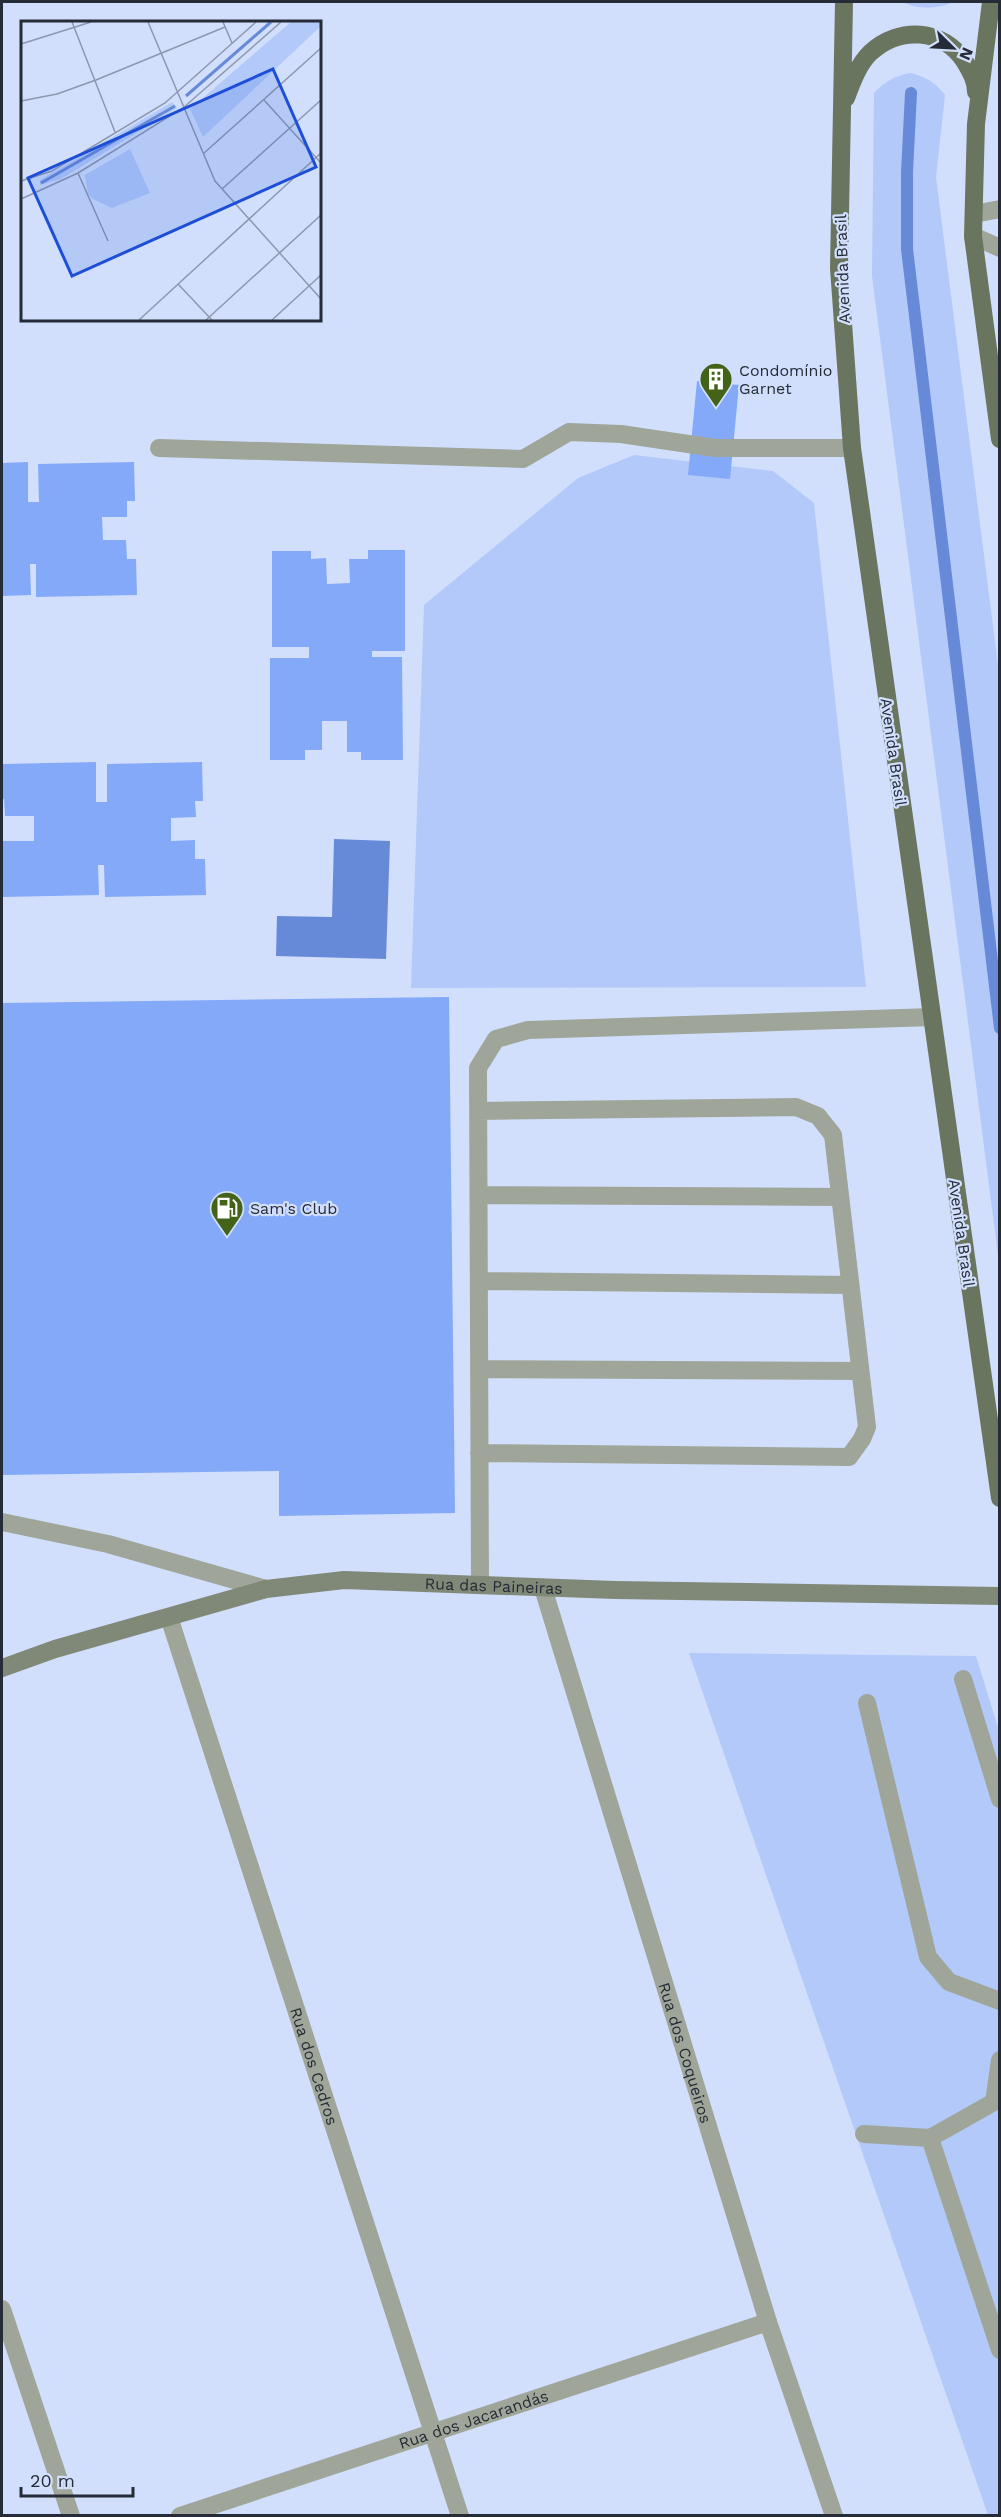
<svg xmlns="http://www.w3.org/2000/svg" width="1001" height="2517" viewBox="0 0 1001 2517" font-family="'Work Sans',sans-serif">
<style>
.green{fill:#b2c9f9}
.water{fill:#678ad8}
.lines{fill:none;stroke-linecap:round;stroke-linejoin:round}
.stream{stroke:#678ad8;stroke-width:12}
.building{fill:#84a9f9}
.lane{stroke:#9fa699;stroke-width:18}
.street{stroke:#9fa699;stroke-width:18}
.secondary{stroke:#808977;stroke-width:18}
.primary{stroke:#6a755f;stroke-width:18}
.labels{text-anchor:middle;stroke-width:4.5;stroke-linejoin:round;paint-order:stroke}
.street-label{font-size:16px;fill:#262c37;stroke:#d1dffd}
.poi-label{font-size:16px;fill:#262c37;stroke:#d1dffd;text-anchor:start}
.inset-river{fill:none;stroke:#678ad8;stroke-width:3}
.inset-road{fill:none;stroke:#8d97ae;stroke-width:1.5}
.view{fill:#1d4ed8;fill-opacity:0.15;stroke:#1d4ed8;stroke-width:3}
.inset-edge{fill:none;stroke:#262c37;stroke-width:3}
</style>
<rect width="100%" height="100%" fill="#d1dffd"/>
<path class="green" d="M902 2H954C937 9 919 10 902 2Z
M910 73C926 77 935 82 945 95L936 177 1000 681 999 1263 872 276 874 93C885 81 895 76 910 73Z
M634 455 773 471 814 503 866 987 411 988 424 605 578 478Z
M689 1653 976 1656 1000 1734 999 2515H988Z"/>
<path class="water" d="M334 839 390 841 386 959 276 956 277 916 332 917Z"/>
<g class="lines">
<path class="stream" d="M911 93 907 172V249L1000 1028"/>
</g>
<path class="building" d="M697 381 739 385 730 479 688 475Z
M28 462V502H39L38 464 134 462 135 501H127V517H102L103 540H126L127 559H136L137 595 36 597V564H30L31 595 2 596V463Z
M368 550H405V651H372V657H402L403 760H361V752H347V721H322V750H305V760H270V658H309V647H272V551H311V559L326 558 327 584 350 583 349 559H368Z
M96 762V802H107V764L202 762 203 801H195L196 817 171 818V841L195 840V859H205L206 895 105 897 104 865H98L99 895 2 897 3 841H34V816H5L4 799H2V764Z
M449 997 455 1513 279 1516V1471L2 1475V1003Z"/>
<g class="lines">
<path class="lane" d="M974 214 1000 209
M973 236 1000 248
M478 1111 796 1107 818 1116 833 1135 867 1427 862 1439 849 1457 479 1453
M479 1195 840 1197
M479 1281 850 1285
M479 1369 860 1371
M2 1522 108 1544 266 1589
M480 1585 478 1068 496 1039 528 1030 932 1017
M963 1679 1000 1799
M867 1703 928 1957 949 1982 1000 2001
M994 2102 930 2138 1000 2350
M994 2102 1000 2060
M864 2134 930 2138"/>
<g class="street">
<path d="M159 448 523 459 569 432 621 434 715 448H852"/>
<path id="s1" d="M543 1588 768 2322 834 2516"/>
<path id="s2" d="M169 1617 460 2516"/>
<path d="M2 2309 71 2516"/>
<path id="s3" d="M180 2516 768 2322"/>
</g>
<path class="secondary" id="s4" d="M2 1668 55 1649 266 1589 344 1580 615 1590 1000 1596"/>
<path class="primary" d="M844 2 839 268 852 448 1000 1498
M991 2 976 124 973 236 1000 439
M846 98C852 82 858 65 870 53 899 26 943 28 965 62 971 72 976 81 976 92"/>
</g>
<defs>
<symbol id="building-pin" viewBox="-11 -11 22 30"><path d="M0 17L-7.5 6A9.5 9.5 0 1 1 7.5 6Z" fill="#436318" stroke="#d1dffd"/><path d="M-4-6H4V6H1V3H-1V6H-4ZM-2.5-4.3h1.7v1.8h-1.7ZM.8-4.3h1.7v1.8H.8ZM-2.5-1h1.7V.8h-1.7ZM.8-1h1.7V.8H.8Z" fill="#fff"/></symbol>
<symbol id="fuel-pin" viewBox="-11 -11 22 30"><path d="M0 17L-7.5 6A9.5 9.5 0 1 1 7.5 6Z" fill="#436318" stroke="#d1dffd"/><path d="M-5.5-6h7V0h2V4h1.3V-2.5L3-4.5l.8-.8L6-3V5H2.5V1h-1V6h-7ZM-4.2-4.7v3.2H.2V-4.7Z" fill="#fff"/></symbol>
</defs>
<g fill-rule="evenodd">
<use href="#building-pin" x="697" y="360" width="38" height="52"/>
<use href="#fuel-pin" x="208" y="1189" width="38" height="52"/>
</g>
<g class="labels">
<g class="street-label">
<text transform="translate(842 269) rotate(-92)" y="6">Avenida Brasil</text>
<text transform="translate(894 752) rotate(82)" y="6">Avenida Brasil</text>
<text transform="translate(962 1233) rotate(82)" y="6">Avenida Brasil</text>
<text dy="6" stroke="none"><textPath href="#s4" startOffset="504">Rua das Paineiras</textPath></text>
<text dy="6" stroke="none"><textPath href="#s1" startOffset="486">Rua dos Coqueiros</textPath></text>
<text dy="6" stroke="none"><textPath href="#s2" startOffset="472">Rua dos Cedros</textPath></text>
<text dy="6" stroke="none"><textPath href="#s3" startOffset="309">Rua dos Jacarandás</textPath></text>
</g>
<g class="poi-label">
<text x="739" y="376">Condomínio<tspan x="739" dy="18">Garnet</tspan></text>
<text x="250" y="1214">Sam's Club</text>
</g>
</g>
<g transform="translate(21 21)">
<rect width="300" height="300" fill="#d1dffd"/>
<path d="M270 1H300V5L182 116 169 88ZM151 81 156 87 40 158 19 164V159ZM109 128 129 172 91 187 72 178 67 173 64 154Z" fill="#b2c9f9"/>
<path class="inset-river" d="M165 75 250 1M20 162 154 85"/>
<path class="inset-road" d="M51 1 94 111M127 1 194 160 300 278M202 1 211 22M0 23 70 1M243 79 300 142M0 80 36 73 75 59 204 6M182 133 300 27M57 152 87 220M0 160 31 150 144 82 235 1M201 168 300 79M0 178 57 152 162 87 260 1M157 263 191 299M118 299 300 132M185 299 300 194M251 299 300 254"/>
<path class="view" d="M252 48 295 146 51 255 7 157Z"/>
<rect width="300" height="300" class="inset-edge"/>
</g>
<rect width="1001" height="2517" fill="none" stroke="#262c37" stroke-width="6"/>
<g transform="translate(953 48) rotate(114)" stroke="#d1dffd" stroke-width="4.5" paint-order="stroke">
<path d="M0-4.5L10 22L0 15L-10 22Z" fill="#262c37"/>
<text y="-9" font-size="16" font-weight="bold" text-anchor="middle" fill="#262c37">N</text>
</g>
<path d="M21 2487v9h112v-9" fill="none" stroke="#262c37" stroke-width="3"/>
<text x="30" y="2487" font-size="18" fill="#262c37" stroke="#d1dffd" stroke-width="4.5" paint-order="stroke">20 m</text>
</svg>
